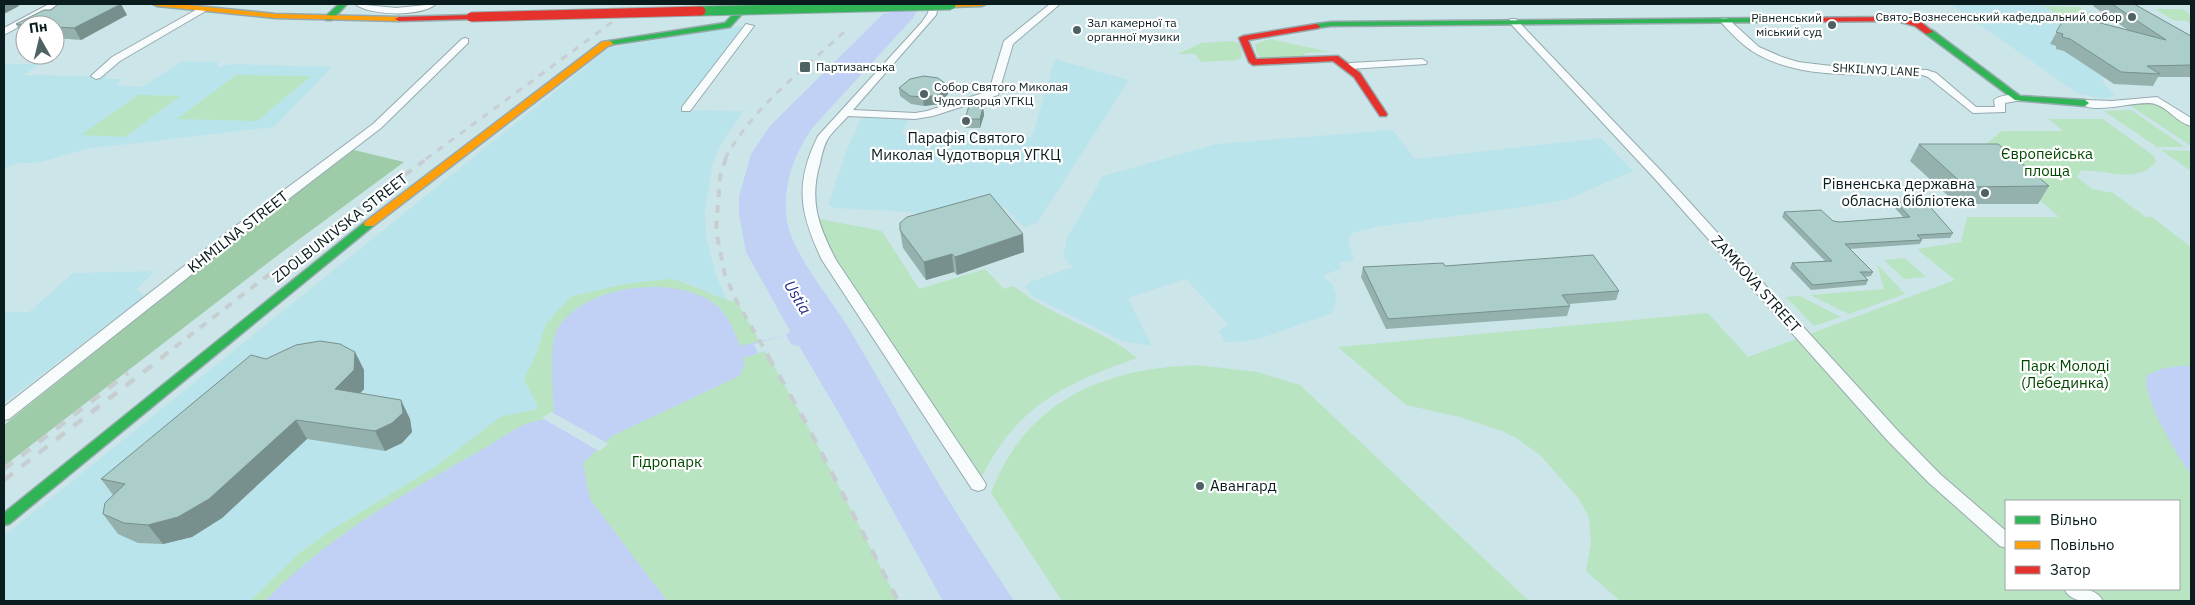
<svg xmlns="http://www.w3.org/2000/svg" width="2195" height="605" viewBox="0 0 2195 605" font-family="'IBM Plex Sans',sans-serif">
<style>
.built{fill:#bae4eb}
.green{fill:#b9e4c2;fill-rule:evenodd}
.forest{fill:#9fcca8}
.water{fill:#c1d1f5}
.pier{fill:#cce5e9}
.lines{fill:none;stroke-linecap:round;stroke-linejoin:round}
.street-casing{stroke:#96aaad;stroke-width:2}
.fast-casing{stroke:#96aaad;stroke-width:3}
.slow-casing{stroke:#96aaad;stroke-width:3}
.jam-casing{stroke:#96aaad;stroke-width:3}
.street{fill:#f7fbfc;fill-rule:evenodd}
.fast{fill:#30b455;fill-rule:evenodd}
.slow{fill:#ff9f0a;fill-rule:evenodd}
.jam{fill:#e5322d;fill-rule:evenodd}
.rail-far2{stroke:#c7cecf;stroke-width:3;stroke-dasharray:7 7;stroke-linecap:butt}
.rail-far1{stroke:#c7cecf;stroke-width:4;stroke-dasharray:8 8;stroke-linecap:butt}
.rail{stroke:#c7cecf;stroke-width:4.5;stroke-dasharray:11 11;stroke-linecap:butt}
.fast-bridge-casing{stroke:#96aaad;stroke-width:11;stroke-linecap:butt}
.jam-bridge-casing{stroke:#96aaad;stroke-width:11;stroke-linecap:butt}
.fast-bridge{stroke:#30b455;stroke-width:9}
.jam-bridge{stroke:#e5322d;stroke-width:9}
.wall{fill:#94b1ae}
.shaded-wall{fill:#78908d}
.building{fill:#acceca;stroke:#78908d}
.poi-dot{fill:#4e6265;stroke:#fff;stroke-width:2}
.labels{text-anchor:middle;stroke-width:4.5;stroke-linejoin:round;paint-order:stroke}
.far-poi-label{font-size:12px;fill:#0a1c1e;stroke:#fff;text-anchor:start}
.far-street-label{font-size:12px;fill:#0a1c1e;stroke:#fff}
.poi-label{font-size:15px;fill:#0a1c1e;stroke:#fff}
.park-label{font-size:15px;fill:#024700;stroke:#fff}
.street-label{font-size:15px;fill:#0a1c1e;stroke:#fff}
.water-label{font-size:16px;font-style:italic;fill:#262d87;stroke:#fff}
</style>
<rect width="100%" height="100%" fill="#cce5e9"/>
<path class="built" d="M1950 4 2044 6 2077 27 2054 39 2049 44 2056 46V49L2064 51 2105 78 2101 79 2115 96 2102 99 2077 93Z
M746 26 683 110 743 111 718 149 712 168 705 210 706 238 716 275 727 301 685 282 570 297 561 308 524 380 537 405V409L500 417 438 465 333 529 298 554 250 601H4V536L609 48 729 27Z
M1055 59 1129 80 1037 223 1024 227 1004 207 991 212 934 219 910 212 834 208 828 205 848 146 862 117 908 120 901 135 1006 139 1032 137Z
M182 61 218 62V67L232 64 332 67 274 127 86 149 37 163H19L4 168V64H39L24 75 108 76 105 79H123L116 85 142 87Z
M1393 130 1415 159 1601 138 1633 171 1568 199 1543 204 1376 227 1353 233 1348 239 1354 260 1340 262 1341 268 1323 276 1332 284 1337 296 1332 313 1259 339 1226 343 1219 331 1228 324 1186 279 1128 298 1152 346 1122 341 1032 296 1025 286 1030 282 1072 267 1063 257 1067 238 1103 176 1216 144Z
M155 271 136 290 145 296 4 403V312H29L73 273Z"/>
<path class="green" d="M2044 6 2079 7 2108 27H2077Z
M2155 9H2182L2191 15V24L2186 21 2173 20Z
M1270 39 1330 52 1304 53 1305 57 1261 58 1257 54 1255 44Z
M1232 41 1240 44 1242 56 1238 60 1201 62 1195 54H1177L1202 43Z
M236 75 311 76 257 121 177 119Z
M138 95 180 96 125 137 81 135Z
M2135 104H2159L2191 125V146L2131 106Z
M2131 110 2185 147H2157L2104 111Z
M2049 119H2103L2154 156 2156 162C2133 186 2109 168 2081 171L2077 177 2092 189 2113 193 2146 217H2152L2191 247V601H1620L1586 571 1591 543 1589 517 1579 499 1541 456 1518 439 1502 431 1460 417 1406 405 1338 347 1708 313 1748 357 1955 280 1917 249 1961 242 1967 217H2059L1981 148 2002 131H2063ZM2006 501H2179V589H2006Z
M2161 150 2191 151V171Z
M810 217 882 231 919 289 985 269 1004 289 1014 286C1051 317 1100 327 1137 358 1062 384 1012 409 978 485L872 323Z
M1905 258 1926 277 1904 279 1884 260Z
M1877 264 1905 294 1849 314 1810 295 1884 289Z
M670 279C694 283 713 298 737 302L805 421 898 601H250L298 554 333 529 438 465 500 417 537 409V405L524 380 536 354 546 324 570 297 623 284Z
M1800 296 1841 317 1814 326 1786 297Z
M1198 365 1257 372 1300 385 1529 601H1062L991 493C1026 400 1104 368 1198 365Z"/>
<path class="forest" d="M354 150 404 162 286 249 4 466V425L239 236Z"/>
<path class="water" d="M921 4 913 18 814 126C794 153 782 186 787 221 793 256 833 301 851 332 884 387 914 444 948 499 969 534 992 567 1014 601H943L840 415 799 346 790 344 743 358 745 364 739 376 612 436 583 463 590 499 667 601H265C328 535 411 490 490 445 501 438 514 429 526 424 537 420 544 421 554 413 553 391 548 348 557 330 582 284 676 274 715 304 729 315 734 330 740 346L786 335 790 331 746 252 739 214V197L751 154 770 126 883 14Z
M2178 366H2191V474C2179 459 2139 392 2147 375L2161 369Z"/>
<path class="pier" d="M786 335 791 344 758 353 754 344Z
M551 412 609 444 599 451 542 418Z"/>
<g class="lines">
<defs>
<path id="street" d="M49 4H60L4 35V28Z
M355 4 396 8 436 4C421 17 370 16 355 4Z
M930 4H939L936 15 853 110 915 113 927 111 989 91 1004 41 1050 4H1060L1013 44 998 95 933 116 915 119 848 116C842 123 834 130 829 137 824 144 822 154 820 163 809 201 818 225 836 260L984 481 986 485 984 489 978 491 972 489 822 260C800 214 794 184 818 136L922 22 928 13Z
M201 7 206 10 204 12 120 61 100 78 96 79 91 76 112 57Z
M1721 18H1727L1759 47 1782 57 1798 62 1840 67 1927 70 1936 73 1976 107H1995L1994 100C2000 95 2017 93 2023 98L2022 100 2005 103V112L1973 113 1928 77 1922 75C1868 73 1800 82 1752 51 1740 43 1730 32 1721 22Z
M1510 19H1516L1663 173 1899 432 1940 474 2006 531V548L2000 546 1928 482 1887 440 1655 179 1510 23Z
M746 24 754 26 690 111H682V107Z
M465 38 468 39V43L381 128 239 237 9 419 4 420V407L229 231 373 124 462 39Z
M1422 59 1427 62 1426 64 1350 69 1345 66 1350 63Z
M2157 97 2191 118V126C2177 123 2169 108 2155 104 2140 99 2093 116 2080 103L2085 100 2112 101Z
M2064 589C2078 588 2096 587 2103 601 2089 602 2071 603 2064 589Z"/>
<path id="fast" d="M339 4H347L332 20H326V16Z
M743 4H751L730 27 609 45 605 43 609 41 725 23Z
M1770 18H1773V22L1331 26 1316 28 1312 26 1316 24 1331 22Z
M1926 30H1932L2020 96 2085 100 2089 103 2085 106 2015 100 1926 34Z
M369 221 373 222 374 224 373 226 9 524 4 525V513L365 222Z"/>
<path id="slow" d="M153 4H177L275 14 399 17 403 19 399 21 275 18 157 6Z
M948 4H986L982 6 951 7H948Z
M609 41 613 43 612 45 608 46 373 226H365L364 224 365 222 602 42Z"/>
<path id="jam" d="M471 15H474V19L399 21 395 19 399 17Z
M1897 17 1921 22 1933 32 1926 34 1915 26 1897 21 1770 22 1766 20 1770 18Z
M1316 24 1320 26 1319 28 1248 40 1256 59 1338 56 1360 73 1387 114 1386 116H1380L1354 77 1333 61 1253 65 1249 62 1239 38 1243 36Z"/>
</defs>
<use href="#street" class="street-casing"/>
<use href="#fast" class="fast-casing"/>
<use href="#slow" class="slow-casing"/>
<use href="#jam" class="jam-casing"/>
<use href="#street" class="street"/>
<use href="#fast" class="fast"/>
<use href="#slow" class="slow"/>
<use href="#jam" class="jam"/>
<path class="rail-far2" d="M426 159 615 20
M725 159C752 108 802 71 844 32"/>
<path class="rail-far1" d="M726 158 720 177 716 230 725 275 737 302 769 357
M162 357 263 279 428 158"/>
<path class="rail" d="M768 356 805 421 898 601
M4 469 128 373
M4 480 164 356"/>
<defs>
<path id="fast-bridge" d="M701 11 951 5"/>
<path id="jam-bridge" d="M471 17 701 11"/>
</defs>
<use href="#fast-bridge" class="fast-bridge-casing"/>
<use href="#jam-bridge" class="jam-bridge-casing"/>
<use href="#fast-bridge" class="fast-bridge"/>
<use href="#jam-bridge" class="jam-bridge"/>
</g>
<path class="wall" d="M2094 4H2134L2191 36V77H2158L2153 86 2114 84 2064 51 2056 49V46L2050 44 2064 19 2071 21 2088 22 2128 30 2093 6Z
M51 10 127 15 81 40 55 38V25H25V36H23L16 24Z
M947 85 948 94 940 104 924 106 911 104 900 96 899 88Z
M983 107 984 115 980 128H966L965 119Z
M1919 144 2049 186 2038 204H1957L1910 161Z
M1896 202 1953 233 1950 238 1922 239 1920 244 1849 249 1873 272 1871 276 1864 277 1868 280 1866 285 1811 290 1790 268 1792 263 1825 261 1782 217 1784 212 1840 222 1904 218 1894 207Z
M900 230 1024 252 957 275 954 272 926 280 903 248Z
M1445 266 1619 291 1616 300 1569 304 1570 306 1567 316 1386 329 1361 277 1363 267Z
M355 352 364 370V389L360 393 410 419 412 432 402 443 385 451 307 439 222 518 192 537 163 544 138 543 118 534 103 514 113 495 101 479 266 359Z"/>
<path class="shaded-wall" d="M4 4H18L19 6 4 14Z
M121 4 127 15 81 40 74 28Z
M947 85 948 94 940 104 924 106 923 97Z
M983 107 984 115 980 128V119Z
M1023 234 1024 252 957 275 955 257Z
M952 254 954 272 926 280 924 262Z
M355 352 364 370V389L346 408 335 389Z
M401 400 410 419 412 432 402 443 385 451 375 431Z
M296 420 307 439 222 518 192 537 163 544 148 525Z"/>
<path class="building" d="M58 4H121L74 28 55 27V25H30L16 24 44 10H51Z
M2112 4H2134L2191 36V65L2147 66 2160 74 2121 72 2070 39 2062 37 2063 34 2056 32 2064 19 2071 21 2073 19 2088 22 2089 20 2166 40Z
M924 76 938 78 947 85 939 95 923 97 910 96 899 88 910 79Z
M969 106 983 107 980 119H965Z
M1919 144H1998L2049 186 1966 187Z
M990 194 1023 234 955 257 952 254 924 262 900 230V223L907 217Z
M1896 202H1926L1953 233 1917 235 1922 240 1845 244 1873 272H1860L1868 280 1813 285 1792 263 1832 261 1784 212 1821 210 1833 221 1840 222 1910 217Z
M1593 255 1619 291 1562 295 1570 306 1388 319 1363 267 1443 263 1445 266Z
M320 341 340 344 355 352 354 370 335 389 401 400 403 413 392 423 375 431 296 420 209 499 178 517 148 525 124 523 103 514 105 503 125 484 101 479 251 355 266 359 296 345Z"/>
<g class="poi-dot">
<circle cx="2132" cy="17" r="5"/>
<circle cx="1832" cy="25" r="5"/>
<circle cx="1077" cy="30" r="5"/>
<rect x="799" y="61" width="12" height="12" rx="2.5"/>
<circle cx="924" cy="94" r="5"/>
<circle cx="966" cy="121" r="5"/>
<circle cx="1985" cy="193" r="5"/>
<circle cx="1200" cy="486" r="5"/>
</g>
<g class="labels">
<g class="far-poi-label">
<text x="2122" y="21" text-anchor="end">Свято-Вознесенський кафедральний собор</text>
<text x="1822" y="22" text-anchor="end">Рівненський<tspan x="1822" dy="14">міський суд</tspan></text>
<text x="1087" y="27">Зал камерної та<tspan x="1087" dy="14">органної музики</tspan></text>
<text x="816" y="71">Партизанська</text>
<text x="934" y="91">Собор Святого Миколая<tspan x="934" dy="14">Чудотворця УГКЦ</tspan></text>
</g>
<g class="far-street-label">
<text transform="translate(1876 70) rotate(3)" y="4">SHKILNYJ LANE</text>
</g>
<g class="poi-label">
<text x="966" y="143">Парафія Святого<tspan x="966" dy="17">Миколая Чудотворця УГКЦ</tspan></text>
<text x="1975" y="189" text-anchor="end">Рівненська державна<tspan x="1975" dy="17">обласна бібліотека</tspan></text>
<text x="1210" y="491" text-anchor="start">Авангард</text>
</g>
<g class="park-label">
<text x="2047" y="159">Європейська<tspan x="2047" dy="17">площа</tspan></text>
<text x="2065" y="371">Парк Молоді<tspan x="2065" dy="17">(Лебединка)</tspan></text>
<text x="667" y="467">Гідропарк</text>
</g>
<g class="street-label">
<text transform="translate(340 228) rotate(-38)" y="5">ZDOLBUNIVSKA STREET</text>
<text transform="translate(238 232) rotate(-38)" y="5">KHMILNA STREET</text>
<text transform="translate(1756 284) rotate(48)" y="5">ZAMKOVA STREET</text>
</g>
<g class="water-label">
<text transform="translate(798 297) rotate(59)" y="6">Ustia</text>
</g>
</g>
<rect width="2195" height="605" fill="none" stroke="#0a1c1e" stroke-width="10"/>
<rect x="2005" y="500" width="175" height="90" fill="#ffffff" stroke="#9da4a5"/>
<rect x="2015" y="516" width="25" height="8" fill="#30b455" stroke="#9da4a5"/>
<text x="2050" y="525" font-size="15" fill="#0a1c1e">Вільно</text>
<rect x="2015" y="541" width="25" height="8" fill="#ff9f0a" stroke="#9da4a5"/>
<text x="2050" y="550" font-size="15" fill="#0a1c1e">Повільно</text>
<rect x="2015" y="566" width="25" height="8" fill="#e5322d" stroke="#9da4a5"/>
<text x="2050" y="575" font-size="15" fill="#0a1c1e">Затор</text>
<g transform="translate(40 40) rotate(352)"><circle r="24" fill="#ffffff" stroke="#9da4a5"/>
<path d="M0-4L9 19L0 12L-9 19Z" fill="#4e6265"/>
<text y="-8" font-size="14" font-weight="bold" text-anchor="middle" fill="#0a1c1e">Пн</text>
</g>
</svg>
